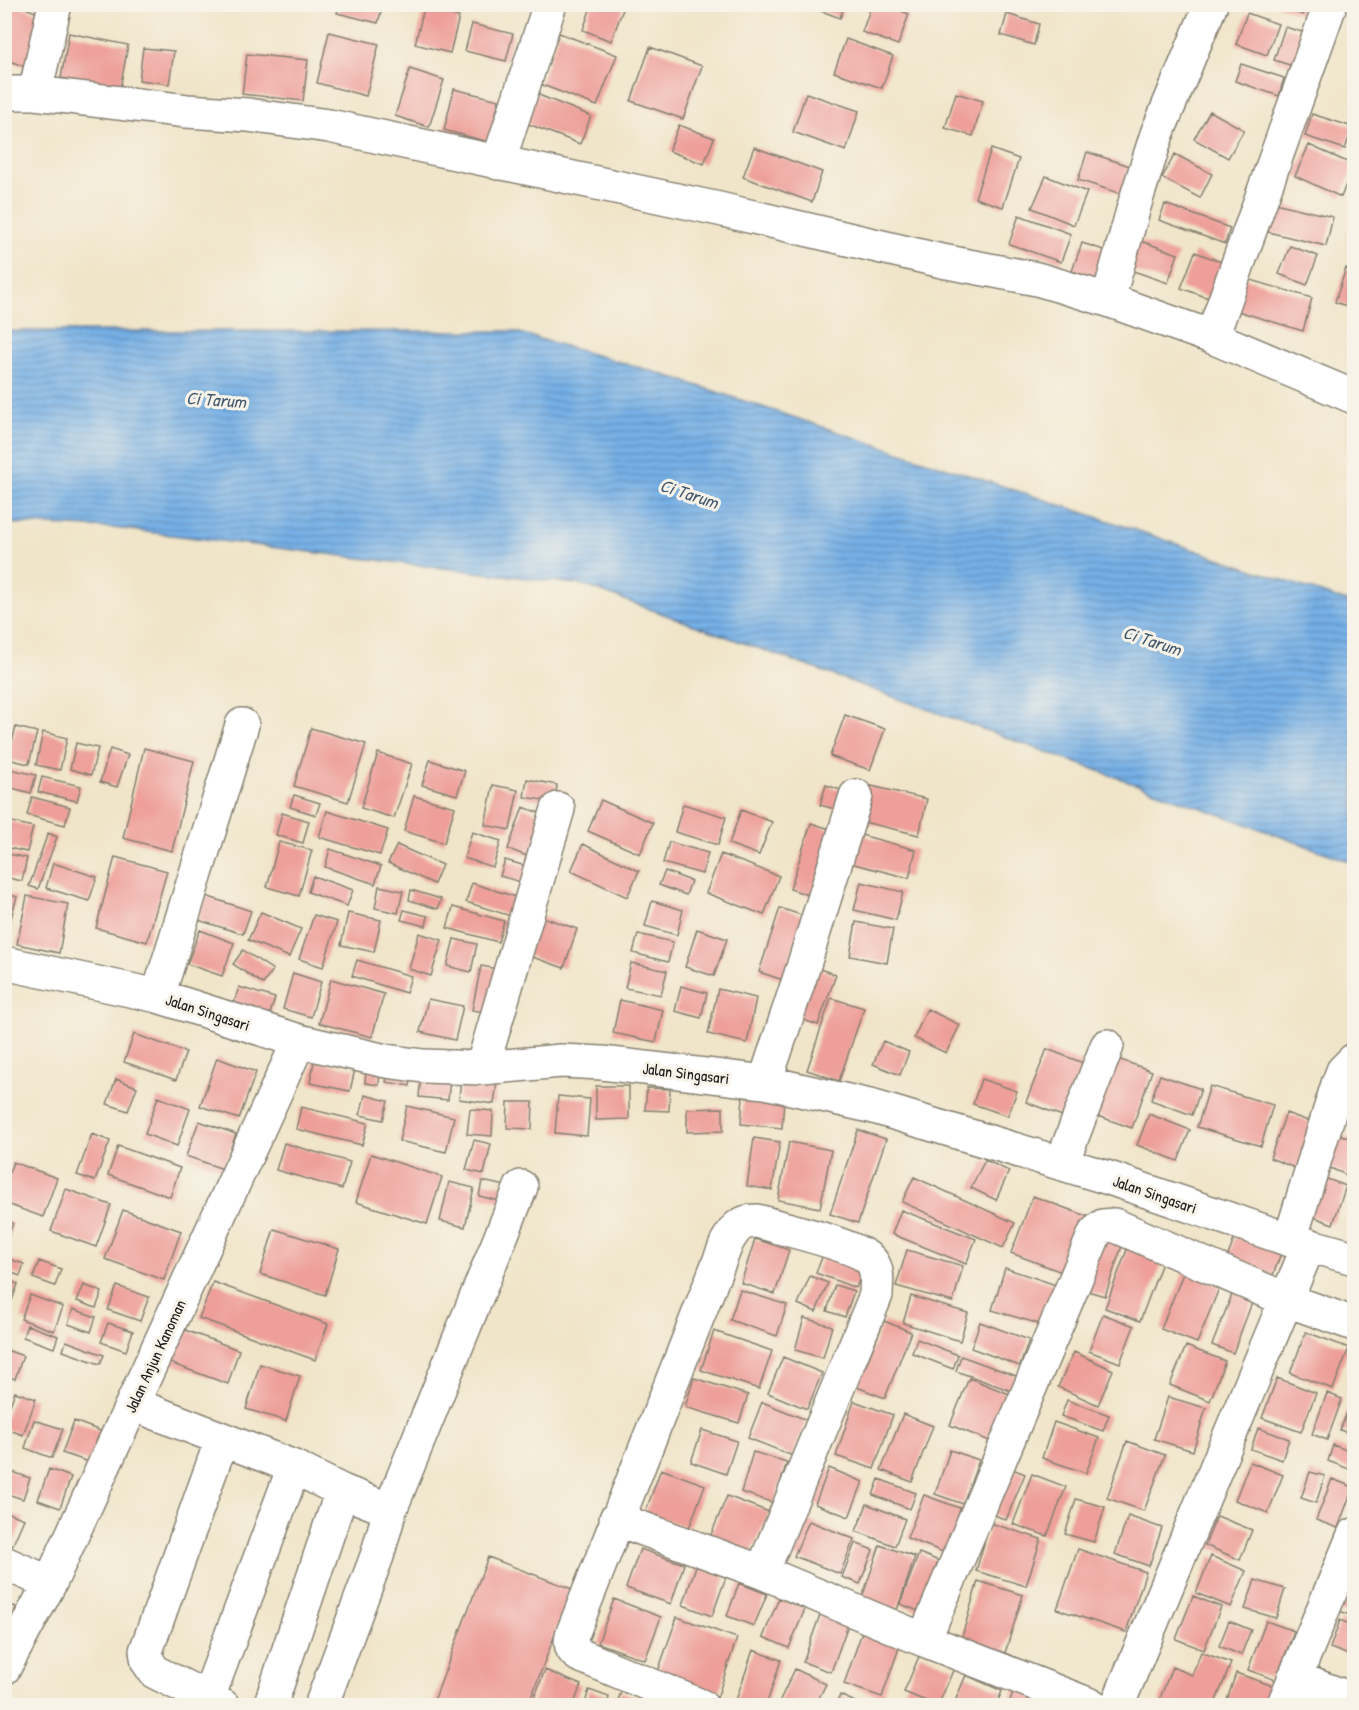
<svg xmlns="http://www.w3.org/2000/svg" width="1359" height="1710" viewBox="0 0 1359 1710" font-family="'Patrick Hand',sans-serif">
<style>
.water{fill:url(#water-rules);stroke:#496681;stroke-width:1.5}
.building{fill:#ee9f9a}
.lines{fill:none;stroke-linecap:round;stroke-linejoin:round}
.minor-casing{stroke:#868072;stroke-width:36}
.minor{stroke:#fff;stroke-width:33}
.labels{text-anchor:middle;stroke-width:6;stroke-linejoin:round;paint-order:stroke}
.street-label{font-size:16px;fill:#1c1c1c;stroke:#f7f3e8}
.water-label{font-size:18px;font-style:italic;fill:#40576d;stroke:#f7f3e8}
</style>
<defs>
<pattern id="water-rules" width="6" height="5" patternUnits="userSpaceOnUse" patternTransform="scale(1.5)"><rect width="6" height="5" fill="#76b0e6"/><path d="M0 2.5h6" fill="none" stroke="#608eba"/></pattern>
</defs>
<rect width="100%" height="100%" fill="#f7f3e8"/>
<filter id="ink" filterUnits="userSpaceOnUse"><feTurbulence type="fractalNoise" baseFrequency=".0167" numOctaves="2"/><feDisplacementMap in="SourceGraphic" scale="12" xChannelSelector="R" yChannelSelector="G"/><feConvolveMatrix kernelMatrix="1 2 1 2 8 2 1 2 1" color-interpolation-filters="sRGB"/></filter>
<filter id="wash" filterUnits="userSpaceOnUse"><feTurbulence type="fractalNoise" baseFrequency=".008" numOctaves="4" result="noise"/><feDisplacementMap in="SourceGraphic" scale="24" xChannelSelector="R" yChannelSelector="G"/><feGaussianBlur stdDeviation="1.35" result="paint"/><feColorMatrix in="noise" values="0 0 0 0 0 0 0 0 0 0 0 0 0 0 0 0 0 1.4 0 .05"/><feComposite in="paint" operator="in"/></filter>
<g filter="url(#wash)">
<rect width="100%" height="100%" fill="#f0e5c9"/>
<path class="water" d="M5 331H512L662 374 1121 525 1354 604V863L583 585 114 528 5 523Z"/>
<g id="blocks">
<path class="building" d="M4 4H15L51 18 31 69 4 59Z
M339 4H383L378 23 337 13Z
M592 4H625L611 41 583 30Z
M803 4H845L840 18Z
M872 4H883L909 14 898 45 862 32Z
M1274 4H1307L1303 15Z
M424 8 459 17 450 53 415 44Z
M1247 13 1278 24 1267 55 1236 44Z
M1007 14 1039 24 1034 45 1001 35Z
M472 24 513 34 506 61 465 51Z
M1285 27 1309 34 1299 68 1274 60Z
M329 32 379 44 366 96 317 83Z
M69 33 128 45 120 89 61 78Z
M559 33 617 55 597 106 540 84Z
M846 39 893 56 882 88 834 72Z
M650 47 702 66 683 119 631 101Z
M143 48 174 51 169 84 139 80Z
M247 54 308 60 303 101 242 94Z
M1241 64 1284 78 1279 96 1235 81Z
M410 69 444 80 429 127 395 116Z
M454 89 499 100 489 142 444 130Z
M529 91 591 116 580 144 518 120Z
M806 93 859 111 846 151 793 132Z
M956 93 983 101 973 136 945 128Z
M1210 111 1244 130 1228 158 1194 139Z
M1312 114 1353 127 1345 149 1305 136Z
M679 125 714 138 704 164 669 151Z
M1309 145 1354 165 1341 197 1295 176Z
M754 147 822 172 812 202 743 177Z
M991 149 1019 159 1003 207 975 198Z
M1087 152 1130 166 1122 194 1078 180Z
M1175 154 1212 174 1200 198 1162 178Z
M1046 176 1087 192 1074 225 1032 208Z
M1275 203 1333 217 1326 246 1268 232Z
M1165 204 1230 228 1225 244 1159 220Z
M1019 215 1071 234 1061 262 1009 244Z
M1132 238 1178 254 1168 283 1122 267Z
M1082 243 1113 253 1103 282 1072 271Z
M1290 246 1318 256 1307 285 1279 274Z
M1195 252 1227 264 1214 300 1181 288Z
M1346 268 1354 271V309L1335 302Z
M1241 277 1312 298 1303 331 1231 309Z
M845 715 885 729 870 770 830 756Z
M16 727 37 732 29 764 7 759Z
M311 728 366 744 348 802 294 786Z
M43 732 67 738 60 770 36 765Z
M76 743 98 748 91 775 70 769Z
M144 748 194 761 172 851 123 838Z
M110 749 128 755 117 787 100 782Z
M378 753 412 764 394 818 361 808Z
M430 760 465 771 457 795 422 785Z
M6 768 36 775 31 793 4 786Z
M42 777 81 786 77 801 38 792Z
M527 779 557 785 555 802 524 797Z
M863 784 927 799 919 835 855 820Z
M493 785 518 790 510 830 485 825Z
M826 785 844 791 839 810 820 805Z
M294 795 320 803 316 815 290 807Z
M414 796 455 807 444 843 404 831Z
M32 797 70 807 65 825 27 815Z
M601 800 653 823 640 854 588 831Z
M683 804 726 817 718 845 675 832Z
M523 807 553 818 538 860 508 849Z
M741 810 772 822 759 855 729 844Z
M327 811 388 830 380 855 319 837Z
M282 813 309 821 303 843 276 835Z
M4 820 33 827 27 852 4 847Z
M811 823 836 831 815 897 790 889Z
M472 832 501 841 493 867 464 858Z
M48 833 57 837 38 889 29 886Z
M854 833 916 850 909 878 846 862Z
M279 842 312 850 299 896 267 887Z
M669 842 708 853 702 874 663 863Z
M583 844 639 871 627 897 571 871Z
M397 845 442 865 434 884 388 863Z
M330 849 381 866 375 884 325 867Z
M4 853 27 858 22 881 4 877Z
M721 854 779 876 764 915 706 893Z
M115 857 167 871 147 942 96 928Z
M505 860 536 869 531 885 500 876Z
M53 863 97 877 89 901 46 888Z
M665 871 691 881 686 895 659 885Z
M313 876 353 890 347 906 308 892Z
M861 882 903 892 896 920 854 910Z
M472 883 522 899 517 918 466 902Z
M379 886 403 891 398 913 375 908Z
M411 890 441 899 438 909 409 900Z
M4 893 17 897 5 939H4Z
M27 896 68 904 59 953 17 944Z
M206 896 251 911 243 934 198 920Z
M652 901 683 910 677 935 645 926Z
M453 907 504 921 498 942 447 928Z
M780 908 804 916 783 980 759 972Z
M404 910 428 916 426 926 401 920Z
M261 912 301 929 289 957 248 940Z
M348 913 381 920 374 952 341 945Z
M531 913 577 929 564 968 518 952Z
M314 915 337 922 323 967 299 959Z
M856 922 893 929 887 963 850 956Z
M697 929 727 939 714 976 685 967Z
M200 930 234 943 222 976 187 964Z
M419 933 442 940 431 976 409 969Z
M638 934 673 942 668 962 633 953Z
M454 939 477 944 471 972 447 966Z
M243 950 273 970 263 984 233 964Z
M357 960 411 976 406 993 352 976Z
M631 963 667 971 661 995 625 988Z
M807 964 836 975 818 1025 789 1015Z
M481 966 504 970 495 1014 472 1010Z
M293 973 321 982 311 1017 283 1009Z
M331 979 384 994 372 1037 319 1023Z
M681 986 707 993 701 1018 675 1011Z
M239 987 275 998 268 1020 232 1009Z
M718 989 756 998 747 1043 708 1034Z
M831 998 864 1008 839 1081 807 1070Z
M428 999 463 1006 455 1040 420 1032Z
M620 1000 663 1010 656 1042 613 1033Z
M927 1009 960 1025 946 1053 914 1038Z
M134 1034 186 1052 176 1080 124 1062Z
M883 1041 909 1052 900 1075 873 1064Z
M1047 1049 1091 1066 1070 1119 1026 1102Z
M217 1058 256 1072 239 1119 200 1106Z
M1115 1058 1152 1071 1132 1128 1095 1115Z
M314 1061 355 1069 350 1091 310 1083Z
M389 1068 412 1072 410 1086 386 1082Z
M366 1070 380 1071 379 1085 365 1083Z
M421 1075 450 1078 448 1100 419 1097Z
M1160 1075 1201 1089 1192 1115 1151 1100Z
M461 1077 497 1082 494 1104 459 1099Z
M116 1079 137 1087 128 1111 107 1104Z
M981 1079 1017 1091 1008 1116 973 1104Z
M596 1086H629V1119L596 1120Z
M1210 1086 1273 1105 1261 1146 1197 1127Z
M647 1088 670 1089 669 1111 645 1110Z
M365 1095 388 1101 383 1120 360 1115Z
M558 1096 590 1099 587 1136 555 1133Z
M743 1096 784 1099 782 1128 741 1124Z
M158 1097 190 1109 177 1146 145 1134Z
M508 1102H533L532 1129 507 1128Z
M407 1106 454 1117 446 1152 399 1141Z
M301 1107 368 1123 362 1145 296 1129Z
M723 1108V1131L687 1132V1109Z
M470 1109 493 1111 492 1136 467 1134Z
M1286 1113 1322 1126 1305 1172 1270 1158Z
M1149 1114 1190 1130 1178 1161 1137 1145Z
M199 1121 236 1134 223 1169 186 1156Z
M858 1130 886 1139 858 1223 830 1214Z
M1334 1132 1354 1140V1178L1320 1164Z
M92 1134 110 1141 95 1181 77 1175Z
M754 1138 780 1142 772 1190 747 1186Z
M474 1140 491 1144 484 1174 466 1170Z
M789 1142 831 1150 820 1208 778 1200Z
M284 1143 350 1162 342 1189 276 1170Z
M118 1146 180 1168 170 1197 108 1175Z
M371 1154 442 1177 427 1224 356 1202Z
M985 1160 1009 1171 996 1200 971 1188Z
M13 1162 57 1178 43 1217 4 1203V1186Z
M1319 1176 1346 1186 1333 1224 1305 1214Z
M914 1177 1015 1223 1003 1248 902 1202Z
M482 1181 506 1186 503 1202 479 1196Z
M449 1182 474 1188 465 1227 440 1221Z
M66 1189 111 1205 96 1247 51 1231Z
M1033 1196 1089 1217 1067 1274 1011 1253Z
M123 1210 181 1231 164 1280 105 1259Z
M901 1210 976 1239 966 1264 892 1234Z
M4 1220 13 1223 5 1246H4Z
M274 1229 339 1249 325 1295 260 1274Z
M1102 1236 1123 1243 1105 1296 1084 1290Z
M1235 1237 1281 1253 1273 1275 1227 1258Z
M755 1239 789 1250 775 1294 741 1283Z
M1128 1247 1163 1260 1140 1321 1105 1308Z
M907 1250 963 1266 953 1302 896 1286Z
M823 1255 863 1269 856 1288 816 1273Z
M9 1259 24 1264 20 1276 5 1270Z
M39 1261 61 1269 55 1286 33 1278Z
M1005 1268 1056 1285 1043 1325 992 1310Z
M1184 1271 1220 1286 1197 1343 1161 1329Z
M810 1276 828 1283 816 1312 798 1304Z
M4 1279 18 1284 12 1300 4 1298Z
M213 1282 328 1324 315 1360 199 1318Z
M84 1285 102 1292 96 1308 77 1301Z
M835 1285 854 1291 845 1317 827 1311Z
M117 1286 149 1297 140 1321 108 1310Z
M740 1290 787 1305 777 1336 730 1320Z
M1233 1292 1253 1300 1233 1353 1212 1345Z
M30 1295 63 1307 54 1331 21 1319Z
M911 1296 968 1313 960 1341 903 1323Z
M73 1309 96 1317 91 1332 68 1324Z
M1103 1314 1134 1326 1120 1363 1089 1351Z
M804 1318 832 1326 823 1358 795 1350Z
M884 1321 911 1332 885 1398 857 1387Z
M980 1322 1029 1340 1020 1366 971 1348Z
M108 1323 133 1331 126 1351 101 1342Z
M27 1325 58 1336 54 1348 23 1337Z
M182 1329 239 1350 228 1384 170 1363Z
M714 1331 772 1351 759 1389 701 1370Z
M1306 1332 1349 1348 1333 1389 1290 1373Z
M917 1339 958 1355 953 1369 912 1353Z
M66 1341 104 1355 100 1364 63 1351Z
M1186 1346 1225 1361 1210 1401 1170 1385Z
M4 1349 23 1356 15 1379 4 1375Z
M1074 1352 1113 1370 1098 1405 1058 1387Z
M961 1356 1022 1378 1017 1393 956 1371Z
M783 1357 822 1373 807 1409 768 1393Z
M260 1364 300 1376 286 1421 246 1409Z
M694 1378 748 1395 739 1423 685 1407Z
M969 1378 1022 1399 1002 1446 950 1425Z
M1277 1378 1316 1393 1301 1432 1262 1418Z
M15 1392 36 1399 23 1435 4 1428V1421Z
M1327 1393 1342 1399 1327 1440 1312 1434Z
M1168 1397 1206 1408 1193 1451 1154 1439Z
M1067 1400 1109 1415 1103 1431 1061 1416Z
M854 1401 893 1415 874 1469 836 1456Z
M762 1402 807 1420 793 1456 748 1438Z
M1351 1402 1354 1403V1435L1340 1430Z
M903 1414 933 1426 912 1482 881 1470Z
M34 1420 63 1429 52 1458 25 1448Z
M74 1421 103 1432 92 1463 62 1453Z
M1054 1422 1099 1438 1086 1473 1042 1458Z
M1258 1428 1289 1439 1282 1460 1251 1449Z
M702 1430 737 1441 726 1474 691 1462Z
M1127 1441 1165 1455 1144 1511 1107 1498Z
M1333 1445 1354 1453V1471L1328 1461Z
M950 1450 979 1460 963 1504 935 1494Z
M753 1452 787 1462 774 1503 741 1492Z
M1250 1462 1283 1475 1268 1513 1235 1500Z
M1000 1464 1025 1474 1006 1520 981 1509Z
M829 1468 863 1482 849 1517 815 1504Z
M4 1469 30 1478 23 1499 4 1493Z
M49 1469 71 1477 60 1508 38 1500Z
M661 1469 705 1485 689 1528 645 1513Z
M1310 1472 1325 1476 1316 1503 1301 1498Z
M1032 1474 1066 1487 1047 1536 1013 1524Z
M879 1479 916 1493 910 1509 873 1495Z
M1332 1479 1353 1487 1338 1528 1316 1520Z
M924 1495 968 1511 951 1555 907 1538Z
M727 1496 769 1512 749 1559 708 1542Z
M1076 1499 1105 1507 1094 1542 1065 1534Z
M867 1504 905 1519 895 1546 856 1531Z
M4 1511 24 1519 4 1565Z
M1128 1516 1162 1528 1149 1566 1115 1554Z
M1217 1516 1252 1530 1240 1560 1205 1545Z
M809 1521 854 1539 840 1574 794 1556Z
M990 1523 1041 1539 1026 1586 976 1571Z
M855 1543 873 1550 860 1584 842 1577Z
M880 1545 915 1557 897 1610 862 1598Z
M640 1549 684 1564 671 1604 626 1588Z
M1078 1549 1146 1572 1126 1632 1057 1609Z
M919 1553 944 1563 924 1613 900 1604Z
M1211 1556 1246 1571 1231 1607 1196 1593Z
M488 1557 572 1589 528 1706H432Z
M696 1566 726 1577 712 1616 683 1605Z
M1354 1568V1616L1339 1611Z
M1255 1580 1285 1589 1276 1618 1245 1609Z
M978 1581 1023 1595 1005 1653 961 1640Z
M739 1583 767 1594 754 1626 727 1616Z
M1193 1596 1221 1607 1204 1650 1176 1639Z
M779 1598 805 1609 789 1648 763 1637Z
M614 1599 661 1617 645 1660 598 1643Z
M4 1603 16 1607 8 1631 4 1630Z
M821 1612 849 1622 831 1672 803 1662Z
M677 1617 737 1638 717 1698 656 1677Z
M1340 1620 1354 1626V1657L1330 1648Z
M1229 1621 1251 1630 1241 1655 1219 1646Z
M1266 1621 1294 1631 1276 1680 1248 1670Z
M862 1632 900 1645 882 1697 844 1684Z
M753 1650 781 1660 766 1706H734Z
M1201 1652 1231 1663 1214 1706H1171L1159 1701 1172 1667 1192 1675Z
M920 1654 954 1668 938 1706 904 1692Z
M795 1669 826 1684 815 1706H777Z
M545 1670 581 1685 573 1706H531Z
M1236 1673 1276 1687 1269 1706H1225Z
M966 1675 1002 1691 996 1706H953Z
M1015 1687 1063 1706H1008Z
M589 1690 609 1697 607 1706H584Z
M621 1692 661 1705V1706H616Z
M840 1695 864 1706H836Z"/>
</g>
</g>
<g filter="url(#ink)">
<use href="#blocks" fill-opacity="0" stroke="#868072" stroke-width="1.5"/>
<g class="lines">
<defs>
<path id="minor" d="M4 93H35L187 111 248 115 329 126 719 209 942 261 1037 279 1108 300 1212 337 1354 397
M35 93 55 4
M498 163 550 4
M1108 300 1135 203 1157 134 1211 4
M1212 337 1329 8
M4 963 158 996 299 1041 386 1061 423 1066 482 1068 561 1061 602 1063 765 1082 874 1107 1109 1178 1290 1240 1354 1258
M158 996 242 725
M482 1068 558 809
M765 1082 801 974 856 796
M1062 1163 1107 1046
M1290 1240 1338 1084 1343 1071 1354 1060
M133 1404 294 1467 342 1491 390 1510
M222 1439 146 1651 148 1662 155 1672 223 1706
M616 1519 762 1572 924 1640 1093 1706
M4 1563 50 1583
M924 1640 1095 1233 1103 1226 1114 1225 1287 1300 1354 1324
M4 1668 50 1583 299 1041
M1294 1678 1354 1700
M208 1698 294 1467
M270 1706 342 1491
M321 1706 377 1556 390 1510 521 1187
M701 1706 579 1655C571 1650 570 1644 572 1635L727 1242C735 1228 740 1221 757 1221 780 1228 861 1246 872 1262 879 1272 876 1284 876 1295L762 1572
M1117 1706 1309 1245
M1283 1706 1354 1535"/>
</defs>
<use href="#minor" class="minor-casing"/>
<use href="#minor" class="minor"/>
</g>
</g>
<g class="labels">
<g class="street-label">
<text transform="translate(208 1012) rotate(18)" y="6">Jalan Singasari</text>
<text transform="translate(686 1073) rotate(7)" y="6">Jalan Singasari</text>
<text transform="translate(1155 1194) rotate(19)" y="6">Jalan Singasari</text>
<text transform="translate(155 1356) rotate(-65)" y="6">Jalan Anjun Kanoman</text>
</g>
<g class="water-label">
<text transform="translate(216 400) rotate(4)" y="6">Ci Tarum</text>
<text transform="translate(689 494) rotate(18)" y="6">Ci Tarum</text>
<text transform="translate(1152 641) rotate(18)" y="6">Ci Tarum</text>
</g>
</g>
<rect width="1359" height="1710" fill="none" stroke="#f7f3e8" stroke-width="24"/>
</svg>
